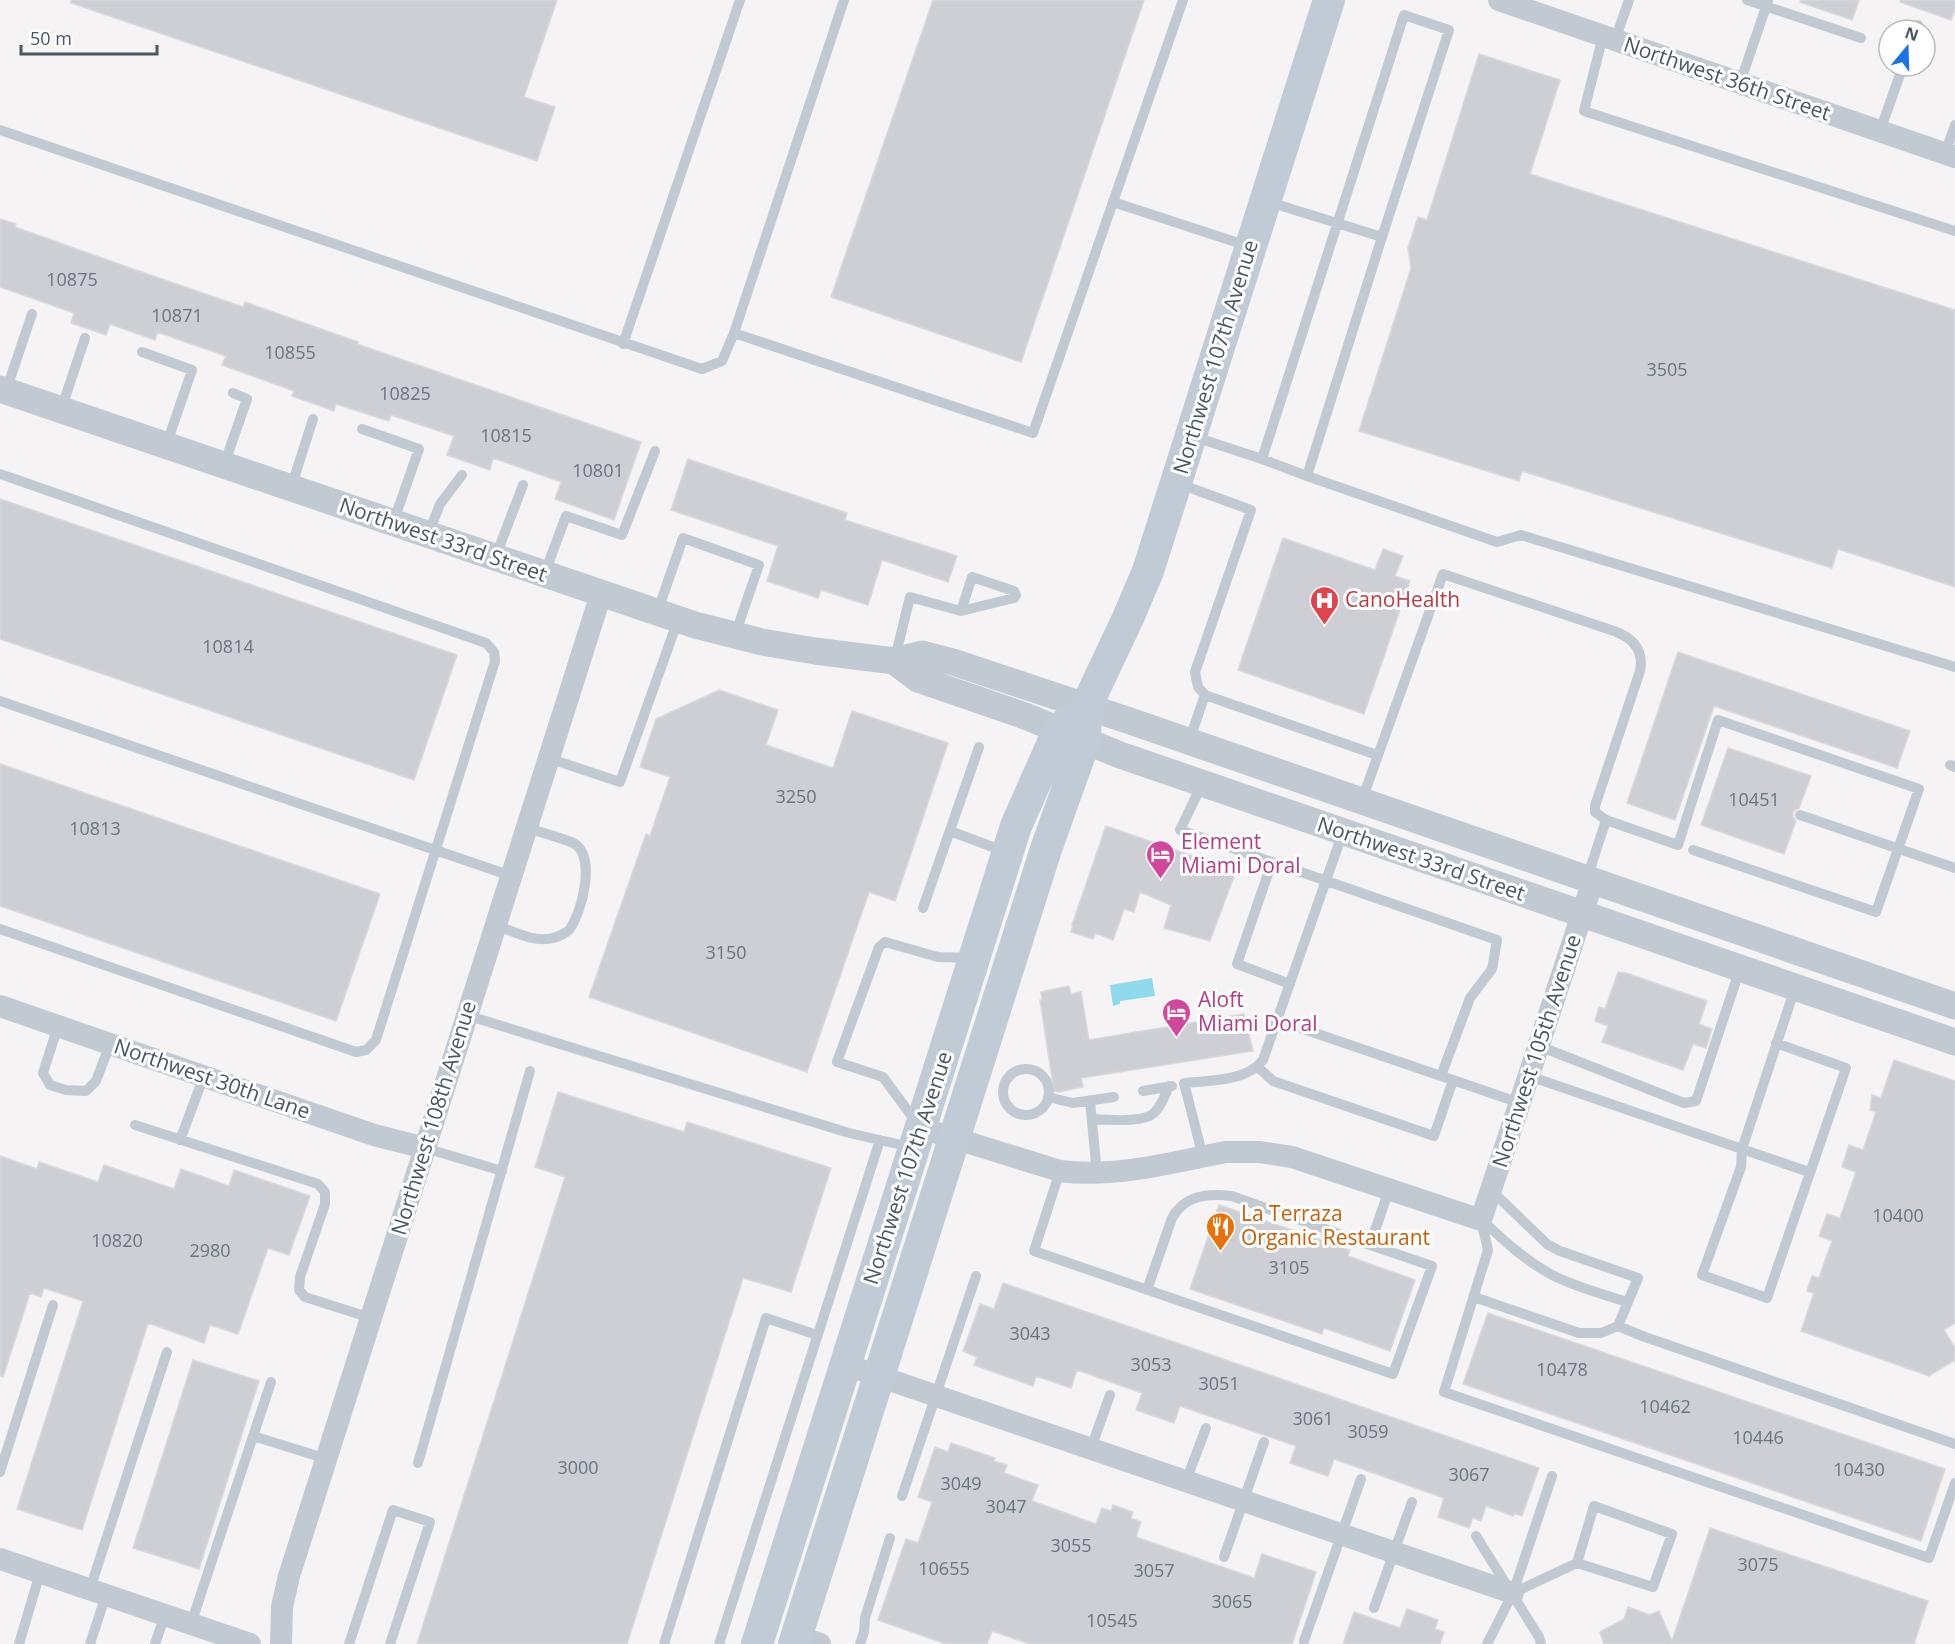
<svg xmlns="http://www.w3.org/2000/svg" width="1955" height="1644" viewBox="0 0 1955 1644" font-family="'Open Sans',sans-serif">
<style>
.water{fill:#90daee}
.building{fill:#cdcfd5;stroke:#d7d9de;stroke-width:1.5}
.lines{fill:none;stroke-linecap:round;stroke-linejoin:round}
.service{stroke:#c1cad2;stroke-width:10}
.minor{stroke:#c1cad2;stroke-width:22}
.tertiary{stroke:#c1cad2;stroke-width:27}
.secondary{stroke:#c1cbd6;stroke-width:32}
.labels{text-anchor:middle;stroke-width:6;stroke-linejoin:round;paint-order:stroke}
.number-label{font-size:18px;fill:#6b747e}
.street-label{font-size:21px;fill:#4a5661;stroke:#fff}
.health-label{font-size:21px;fill:#be3a42;stroke:#fff;text-anchor:start}
.hotel-label{font-size:21px;fill:#b23c85;stroke:#fff;text-anchor:start}
.food-label{font-size:21px;fill:#c56008;stroke:#fff;text-anchor:start}
</style>
<rect width="100%" height="100%" fill="#f5f3f3"/>
<path class="water" d="M1152 978 1155 996 1120 1001V1004L1113 1006 1110 985Z"/>
<path class="building" d="M71 0H557L524 97 555 107 537 161 71 3Z
M933 0H1144L1021 362 831 297Z
M1801 0H1859L1852 20 1800 2Z
M1901 0H1955V9L1951 20 1900 2Z
M1479 54 1560 80 1530 174 1955 310V587L1838 549 1832 568 1522 471 1519 481 1359 431 1411 268 1408 248 1418 217 1427 220Z
M0 219 16 224 15 227 130 268 243 307 245 302 358 342 357 344 641 442 614 520 555 499 561 482 493 458 490 470 447 455 454 436 391 415 389 421 336 404 334 411 292 396 294 391 222 365 226 356 157 332 155 340 110 324 106 335 71 323 74 313 0 287Z
M688 459 847 513 845 520 957 556 948 582 882 560 868 605 821 590 818 598 767 581 778 546 671 510Z
M0 499 457 655 414 780 0 639Z
M1283 538 1375 570 1383 549 1403 556 1395 576 1410 581 1364 714 1238 670Z
M1678 652 1910 731 1897 768 1714 706 1675 820 1627 803Z
M719 690 778 710 766 745 833 768 852 711 948 743 895 901 869 892 807 1072 589 997 646 834 650 836 670 777 640 767 656 719Z
M1728 748 1811 776 1799 808 1793 812V817L1796 821 1784 854 1701 825Z
M0 764 380 894 336 1021 0 906Z
M1106 826 1236 871 1210 941 1164 928 1171 905 1140 892 1134 912 1124 909 1113 940 1095 933 1093 939 1071 932 1073 926 1072 925Z
M1618 972 1626 973 1707 1001 1699 1024 1712 1029 1706 1048 1693 1044 1683 1070 1602 1042 1608 1026 1595 1021 1599 1007 1605 1009Z
M1069 986 1071 994 1081 992 1089 1040 1244 1014 1253 1051 1081 1078 1083 1087 1059 1092 1054 1091 1040 1000H1042L1041 992Z
M1894 1060 1955 1081V1323L1944 1330 1955 1348V1360L1929 1376 1801 1331 1814 1293 1807 1291 1812 1276 1819 1278 1832 1241 1819 1236 1827 1214 1840 1218 1856 1172 1842 1167 1849 1145 1863 1150 1876 1112 1870 1110 1872 1095 1881 1098Z
M558 1092 684 1132 687 1122 831 1168 791 1292 743 1278 627 1644H417L565 1177 535 1167Z
M0 1156 37 1169 39 1162 98 1182 104 1165 174 1189 181 1169 229 1186 234 1170 310 1196 289 1255 268 1248 238 1334 210 1325 204 1343 148 1323 82 1530 17 1509 83 1301 44 1288 41 1297 30 1293 3 1377 0 1376Z
M1219 1205 1350 1250 1348 1256 1415 1280 1390 1351 1324 1328 1322 1334 1190 1289Z
M1003 1283 1539 1468 1522 1516 1514 1513 1513 1516 1486 1506 1481 1521 1473 1518 1469 1528 1438 1517 1444 1498 1334 1459 1328 1476 1290 1463 1296 1446 1180 1406 1174 1423 1136 1410 1142 1393 1077 1370 1071 1388 1036 1376 1033 1386 974 1365 977 1357 963 1351 980 1304 994 1309Z
M1488 1313 1945 1469 1921 1541 1463 1384Z
M193 1360 259 1381 199 1569 133 1548Z
M951 1443 995 1458 994 1461 1007 1465 1004 1473 1038 1485 1032 1501 1096 1524 1102 1508 1111 1511 1113 1505 1133 1512 1131 1518 1141 1522 1136 1537 1254 1578 1262 1554 1316 1572 1292 1644H1030L992 1631 987 1644H946L878 1620 906 1539 918 1543 932 1502 918 1497 935 1447 948 1452Z
M1710 1528 1928 1601 1914 1644H1604L1600 1632 1624 1619 1628 1607 1650 1615 1659 1611 1672 1641Z
M1407 1609 1438 1620 1435 1629 1444 1632 1440 1644H1343L1354 1612 1400 1628Z"/>
<g class="lines">
<path class="service" d="M1747 0 1861 38
M1916 30 1918 25
M1603 36 1584 111 1955 231
M1615 40 1629 0
M1740 83 1768 1
M0 130 702 369 722 361 734 333 844 0
M1880 131 1903 66
M1945 154 1955 125
M1113 202 1248 246
M734 333 1033 433 1183 0
M623 344 740 0
M142 352 192 370 166 446
M6 391 32 314
M61 410 85 338
M362 429 419 449 393 523
M1192 436 1262 459 1307 476 1382 237 1269 202
M1262 459 1404 15 1449 30 1382 237
M224 465 247 399 233 393
M0 474 486 643 494 652 495 661 376 1040 366 1050 356 1052 0 929
M1307 476 1497 542 1521 535 1955 667
M1177 483 1251 510 1195 672 1198 687 1205 695 1189 741
M291 488 313 419
M428 535 440 504 462 475
M495 558 523 485
M544 575 566 516 622 535 655 451
M657 613 683 538 759 565 735 635
M895 658 910 597 961 611 1014 598 1016 595 1014 591 972 577 961 611
M1205 695 1377 755
M0 701 511 876
M548 758 620 782 678 620
M1950 765 1955 767
M1202 784 1180 830 1272 862
M1362 800 1443 574 1614 631C1633 638 1644 650 1640 671L1595 806V812L1606 820 1678 845 1718 720 1919 789 1876 912 1693 850
M1800 815 1955 868
M950 831 1006 852
M1585 876 1591 866 1606 820
M923 908 979 747
M495 925C512 931 535 943 553 938 558 937 566 933 569 930 582 913 596 858 575 844 564 838 539 832 527 828
M1290 984 1237 964 1272 862 1497 940 1492 969 1470 998 1441 1076 1453 1080
M466 1015 849 1133 906 1146 910 1142
M1277 1020 1441 1076
M58 1026 43 1073 50 1085 66 1090 86 1091 96 1081 110 1044
M1776 1043 1846 1068 1767 1298 1702 1275 1741 1167 1742 1149 1809 1172
M1539 1046 1684 1103 1696 1101 1740 969
M1258 1067 1273 1081 1434 1136 1453 1080 1520 1103
M1003 1092a23 23 0 1 1 46 0a23 23 0 1 1-46 0Z
M1529 1076 1742 1149 1795 988
M1143 1091 1172 1086
M1048 1097 1073 1103 1114 1097
M1090 1101 1097 1174
M1093 1119C1106 1120 1140 1122 1151 1115 1160 1110 1165 1095 1169 1086
M916 1122 883 1077 837 1062 879 947 885 942 938 957 972 958
M135 1125 318 1184 325 1192V1204L300 1277 299 1290 305 1297 371 1318
M180 1140 204 1076
M425 1148 502 1171
M1203 1157 1184 1083C1209 1080 1247 1082 1263 1060L1343 832
M1060 1171 1034 1251 1393 1374 1432 1266 1370 1245 1389 1190
M1491 1190 1547 1244 1560 1251 1638 1278 1618 1326 1645 1337 1955 1444
M1481 1220 1488 1250 1444 1392 1929 1558 1955 1483
M1482 1220C1504 1241 1525 1260 1552 1275 1576 1287 1602 1294 1627 1302
M1147 1290 1172 1218C1185 1195 1208 1193 1232 1196L1370 1245
M1474 1297 1579 1333H1601L1618 1326
M253 1436 327 1459
M1091 1448 1110 1395
M418 1463 530 1071
M0 1472 53 1305
M1186 1481 1206 1428
M902 1496 976 1276
M1476 1536 1539 1637 1541 1644
M1224 1557 1264 1442
M90 1589 167 1352
M1513 1593 1577 1563 1653 1587 1672 1534 1594 1506 1577 1563
M1374 1608 1412 1502
M191 1624 271 1382
M1304 1641 1361 1479
M19 1644 40 1573
M90 1644 106 1595
M155 1644 165 1615
M349 1644 393 1510 430 1522 390 1644
M664 1644 766 1318 817 1335
M719 1644 880 1140
M860 1644 864 1632 865 1618 890 1538
M1487 1644 1513 1593 1552 1476"/>
<path class="minor" d="M1499 0 1955 157
M0 1006 374 1135 425 1148
M921 1128 1060 1171C1115 1178 1171 1163 1225 1152H1259L1292 1157 1481 1220 1593 881
M846 1365 1513 1593
M0 1559 250 1644
M797 1636 820 1644
M281 1644 282 1607 289 1576 601 594"/>
<path class="tertiary" d="M0 389 695 625 762 642 815 651 894 661 922 654 953 662 1133 722 1955 1006
M894 661 918 679 1025 716 1120 755 1955 1042"/>
<path class="secondary" d="M757 1644 1016 826 1059 729 1086 707 1128 618 1148 571 1329 0
M794 1644 1046 849 1085 740 1086 707"/>
</g>
<defs>
<symbol id="hospital-pin" viewBox="-11 -11 22 30"><path d="M0 17L-7.5 6A9.5 9.5 0 1 1 7.5 6Z" fill="#e0444e" stroke="#fff"/><path d="M-5-5h3v3.5h4V-5h3V5h-3V1.5h-4V5h-3Z" fill="#fff"/></symbol>
<symbol id="hotel-pin" viewBox="-11 -11 22 30"><path d="M0 17L-7.5 6A9.5 9.5 0 1 1 7.5 6Z" fill="#d1479c" stroke="#fff"/><path d="M-6-4.5h1.5V1H6V5H4.5V3h-9V5H-6ZM-4 0a1.8 1.8 0 1 1 3.6 0ZM.5 0V-2.5h3Q6-2.5 6 0Z" fill="#fff"/></symbol>
<symbol id="restaurant-pin" viewBox="-11 -11 22 30"><path d="M0 17L-7.5 6A9.5 9.5 0 1 1 7.5 6Z" fill="#e8710a" stroke="#fff"/><path d="M-5-6h1v4h1v-4h1v4h1v-4h1v5L-1.5 .5V6h-2V.5L-5-1ZM5-6V6H3V1.5H1.5Q1.5-4 5-6Z" fill="#fff"/></symbol>
</defs>
<g fill-rule="evenodd">
<use href="#hospital-pin" x="1308" y="584" width="33" height="45"/>
<use href="#hotel-pin" x="1144" y="838" width="33" height="45"/>
<use href="#hotel-pin" x="1160" y="996" width="33" height="45"/>
<use href="#restaurant-pin" x="1204" y="1210" width="33" height="45"/>
</g>
<g class="labels">
<g class="number-label">
<text x="72" y="286">10875</text>
<text x="177" y="322">10871</text>
<text x="290" y="359">10855</text>
<text x="1667" y="376">3505</text>
<text x="405" y="400">10825</text>
<text x="506" y="442">10815</text>
<text x="598" y="477">10801</text>
<text x="228" y="653">10814</text>
<text x="796" y="803">3250</text>
<text x="1754" y="806">10451</text>
<text x="95" y="835">10813</text>
<text x="726" y="959">3150</text>
<text x="1898" y="1222">10400</text>
<text x="117" y="1247">10820</text>
<text x="210" y="1257">2980</text>
<text x="1289" y="1274">3105</text>
<text x="1030" y="1340">3043</text>
<text x="1151" y="1371">3053</text>
<text x="1562" y="1376">10478</text>
<text x="1219" y="1390">3051</text>
<text x="1665" y="1413">10462</text>
<text x="1313" y="1425">3061</text>
<text x="1368" y="1438">3059</text>
<text x="1758" y="1444">10446</text>
<text x="578" y="1474">3000</text>
<text x="1859" y="1476">10430</text>
<text x="1469" y="1481">3067</text>
<text x="961" y="1490">3049</text>
<text x="1006" y="1513">3047</text>
<text x="1071" y="1552">3055</text>
<text x="1758" y="1571">3075</text>
<text x="944" y="1575">10655</text>
<text x="1154" y="1577">3057</text>
<text x="1232" y="1608">3065</text>
<text x="1112" y="1627">10545</text>
</g>
<g class="street-label">
<text transform="translate(1727 79) rotate(19)" y="7">Northwest 36th Street</text>
<text transform="translate(1216 357) rotate(-73)" y="7">Northwest 107th Avenue</text>
<text transform="translate(443 540) rotate(19)" y="7">Northwest 33rd Street</text>
<text transform="translate(1421 859) rotate(19)" y="7">Northwest 33rd Street</text>
<text transform="translate(1537 1051) rotate(-72)" y="7">Northwest 105th Avenue</text>
<text transform="translate(212 1079) rotate(19)" y="7">Northwest 30th Lane</text>
<text transform="translate(434 1118) rotate(-73)" y="7">Northwest 108th Avenue</text>
<text transform="translate(908 1168) rotate(-72)" y="7">Northwest 107th Avenue</text>
</g>
<g class="health-label">
<text x="1345" y="607">CanoHealth</text>
</g>
<g class="hotel-label">
<text x="1181" y="849">Element<tspan x="1181" dy="24">Miami Doral</tspan></text>
<text x="1198" y="1007">Aloft<tspan x="1198" dy="24">Miami Doral</tspan></text>
</g>
<g class="food-label">
<text x="1241" y="1221">La Terraza<tspan x="1241" dy="24">Organic Restaurant</tspan></text>
</g>
</g>
<g transform="translate(1907 48) rotate(19)"><circle r="28" fill="#ffffff" stroke="#b7bbc0" stroke-width="1.5"/>
<path d="M0-4.5L10 22L0 15L-10 22Z" fill="#1a73e8"/>
<text y="-9" font-size="16" font-weight="bold" text-anchor="middle" fill="#4a5661">N</text>
</g>
<path d="M21 45v9h136v-9" fill="none" stroke="#4a5661" stroke-width="3"/>
<text x="30" y="45" font-size="18" fill="#4a5661" stroke="#ffffff" stroke-width="4.5" paint-order="stroke">50 m</text>
</svg>
